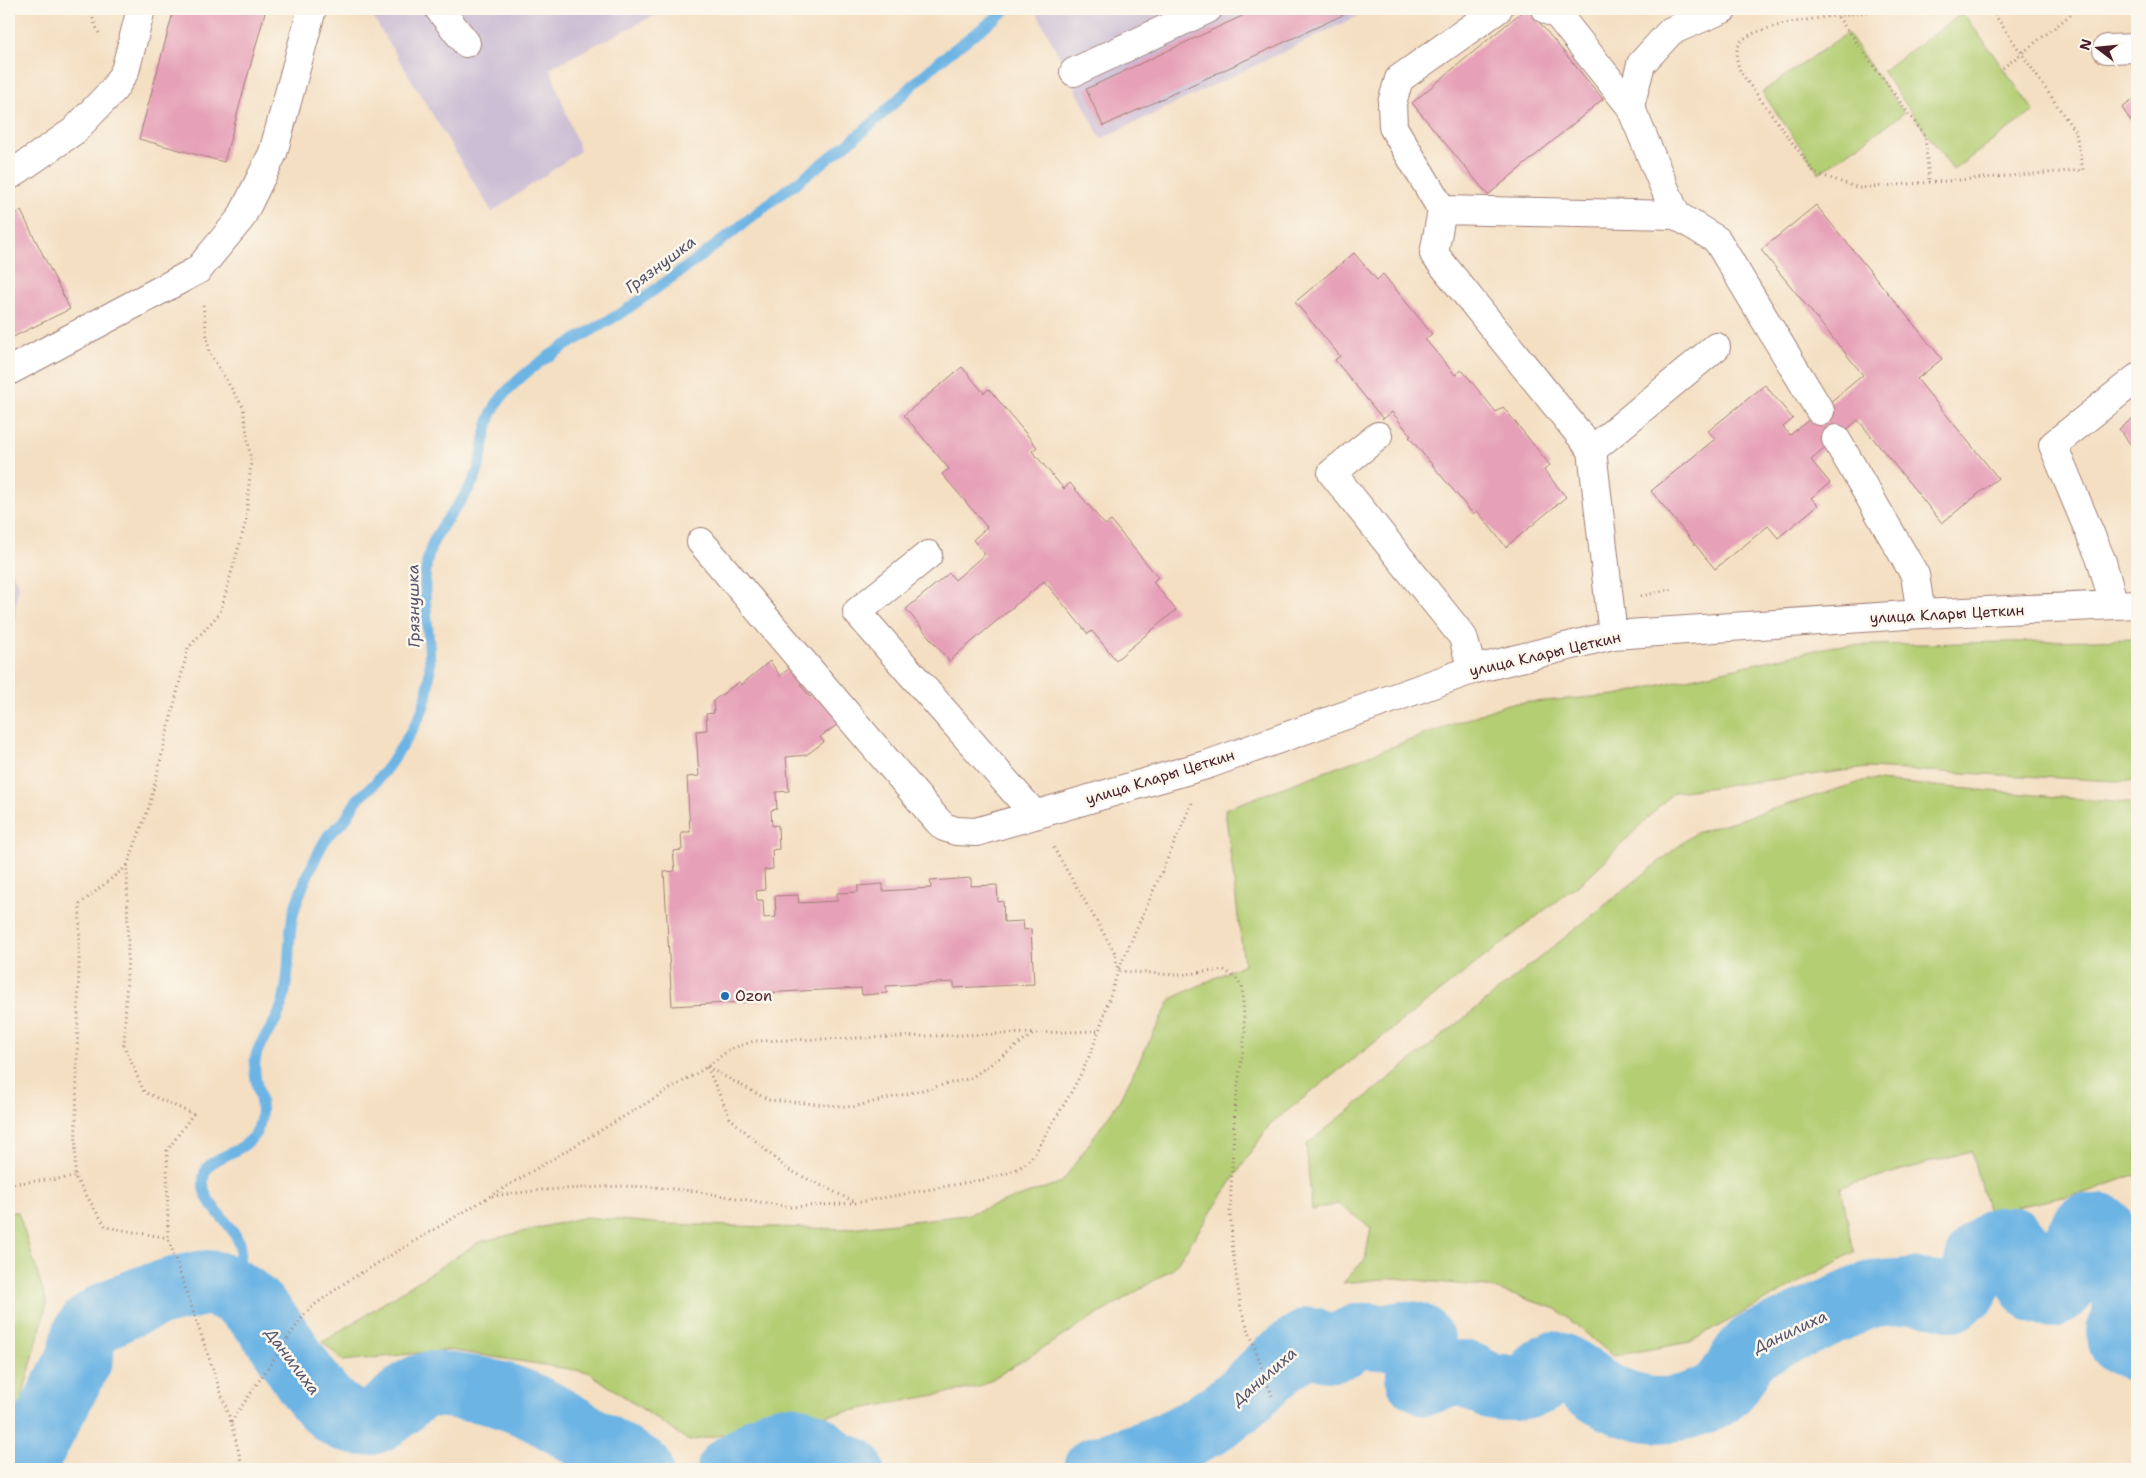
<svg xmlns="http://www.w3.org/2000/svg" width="2146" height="1478" viewBox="0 0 2146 1478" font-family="'Shantell Sans',sans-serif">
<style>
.industrial{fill:#ccbed4}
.green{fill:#b4ce73;stroke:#7f764f}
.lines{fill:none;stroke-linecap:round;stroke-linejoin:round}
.stream{stroke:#6cb4e4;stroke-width:11}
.river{stroke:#6cb4e4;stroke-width:66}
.building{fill:#e6a0b8}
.minor-casing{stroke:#9f7f77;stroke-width:30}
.path{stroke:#9f7f77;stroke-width:3;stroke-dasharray:1 4;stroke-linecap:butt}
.minor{stroke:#fff;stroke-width:28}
.poi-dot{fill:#1f6fb2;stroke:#fbf7ec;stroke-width:2}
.labels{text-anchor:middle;stroke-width:5;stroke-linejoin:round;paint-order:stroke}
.street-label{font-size:15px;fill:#4a1f2b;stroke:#fbf7ec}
.poi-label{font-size:15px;fill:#4a1f2b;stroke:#fbf7ec;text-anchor:start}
.water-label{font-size:16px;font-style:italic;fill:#56536c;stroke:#fbf7ec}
</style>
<rect width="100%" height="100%" fill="#fbf7ec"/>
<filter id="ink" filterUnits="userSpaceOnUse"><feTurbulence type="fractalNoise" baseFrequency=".02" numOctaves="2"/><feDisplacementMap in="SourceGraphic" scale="10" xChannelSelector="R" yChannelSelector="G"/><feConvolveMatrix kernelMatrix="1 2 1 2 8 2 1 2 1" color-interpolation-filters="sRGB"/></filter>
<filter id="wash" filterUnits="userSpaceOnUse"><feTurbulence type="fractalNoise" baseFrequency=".0096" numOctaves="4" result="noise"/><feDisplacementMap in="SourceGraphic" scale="20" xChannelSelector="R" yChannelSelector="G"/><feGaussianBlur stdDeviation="1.12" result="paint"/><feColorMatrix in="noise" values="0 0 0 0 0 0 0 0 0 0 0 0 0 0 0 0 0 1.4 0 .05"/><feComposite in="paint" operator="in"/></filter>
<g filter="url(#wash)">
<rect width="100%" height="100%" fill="#f4dfc3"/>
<path class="industrial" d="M368 9H677L649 18 550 68 580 151 492 212Z
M1035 9H1373L1101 139Z
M9 564 18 586 9 674Z"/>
<path class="green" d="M1963 13 2034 111 1953 170 1882 71Z
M1847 33 1904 113 1819 173 1762 92Z
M2137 639V782L1867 768 1674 792 1591 874 1270 1124 1173 1269 979 1387 689 1441 588 1372 449 1350 343 1361 323 1342 479 1242 585 1217 667 1224 841 1229 966 1215 1062 1182 1119 1101 1171 999 1244 964 1225 809 1507 704 1616 695 1833 646Z
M1867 780 2137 804V1174L2087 1192 1988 1213 1971 1151 1841 1187 1854 1252 1690 1342 1613 1356 1557 1309 1488 1287 1394 1278 1343 1283 1365 1259 1371 1228 1338 1204 1312 1210 1306 1145 1695 833Z
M9 1212H18L47 1303 20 1406 9 1427Z"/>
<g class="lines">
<path class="stream" d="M220 1286C278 1231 190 1217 205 1172 211 1154 249 1155 259 1126 267 1102 252 1085 255 1061 257 1042 274 1029 280 1010 291 981 287 950 292 920 295 900 316 855 327 837 332 830 340 826 345 820 350 813 353 805 358 799 364 793 371 788 376 782 390 765 418 725 424 705 437 665 424 622 425 582 426 530 453 520 474 480 486 456 482 425 498 402 528 362 577 340 618 315 643 299 668 280 692 263 721 242 749 219 777 197 806 176 835 154 862 132 890 109 914 82 942 59 963 42 986 26 1007 9"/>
<path class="river" d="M22 1469 81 1356C81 1328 95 1321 117 1310 137 1300 157 1294 178 1289 189 1287 204 1281 215 1284 256 1294 283 1346 305 1378 315 1393 330 1413 348 1420 389 1435 399 1386 434 1384 442 1384 452 1386 460 1387 534 1394 578 1436 640 1469
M730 1469C762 1452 775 1424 815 1447 823 1452 828 1460 836 1464 840 1467 846 1468 851 1469
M1096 1469C1151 1453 1190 1440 1236 1403 1261 1382 1282 1355 1312 1340 1316 1342 1324 1348 1329 1348 1340 1350 1350 1338 1361 1336 1369 1335 1377 1338 1384 1337 1395 1337 1413 1328 1421 1340 1428 1350 1417 1366 1419 1378L1427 1382C1437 1379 1451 1373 1462 1373 1472 1374 1478 1381 1487 1385 1503 1390 1526 1389 1540 1381L1543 1371 1553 1364C1572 1368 1585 1384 1601 1393 1633 1411 1663 1415 1697 1403 1709 1399 1720 1394 1728 1383 1739 1368 1739 1360 1754 1346L1871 1294 1910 1291 1938 1294 1953 1298 1966 1289 1975 1271 1980 1253 1998 1240H2012L2021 1248 2026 1261 2028 1279 2037 1290 2052 1295C2078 1281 2069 1264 2077 1240 2078 1235 2082 1231 2085 1227H2101L2124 1286 2126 1316 2119 1331 2121 1341 2128 1346 2137 1349"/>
</g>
<g id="blocks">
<path class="building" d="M174 9H266L224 162 139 139Z
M1257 9H1356L1103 126 1086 89Z
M1525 9H1528L1603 99 1488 195 1412 103Z
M2137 97V130L2122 108Z
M1816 205 1942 359 1917 379 1998 478 1942 523 1858 420 1811 460 1830 483 1811 498 1818 505 1778 538 1768 526 1715 569 1651 491 1715 439 1708 431 1765 385 1793 419 1783 427 1790 435 1863 375 1761 250Z
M21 211 70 309 9 339V217Z
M1354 253 1377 280 1383 274 1432 334 1425 339 1455 375 1462 370 1496 412 1503 407 1550 465 1544 470 1566 497 1506 547 1477 511 1473 514 1409 437 1411 436 1392 412 1383 419 1335 360 1340 356 1295 302Z
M962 367 984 393 989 389 1037 447 1032 451 1064 489 1070 483 1105 525 1111 521 1158 577 1153 582 1176 610 1116 660 1092 631 1088 634 1044 581 949 661 906 609 949 573 955 580 985 554 973 540 987 527 942 474 949 469 904 415Z
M2137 415V444L2136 442 2131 445 2119 429Z
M770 661 780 676 797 662 810 677 800 684 810 697 823 688 841 722 820 737 824 742 806 755 786 757 789 791 776 792 777 809 771 810 772 826 778 825 779 849 772 850 773 869 764 870 765 890 756 891 757 900H763L764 918 776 917 775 896 798 895 799 903 837 901V893L858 892V886L883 884V891L931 888 930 881 971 878V886L997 885 998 902 1003 901 1004 922 1023 921 1024 930 1031 929 1034 984 954 988V982L886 986 887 993 862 995 861 988 762 993 763 1001 672 1006 664 872 675 871 673 851 682 850 681 832H690L687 777 699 776 696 731 707 730 706 714 714 713 713 701 739 682 741 685Z"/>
</g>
</g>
<g filter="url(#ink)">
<use href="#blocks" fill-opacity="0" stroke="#9f7f77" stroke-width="1"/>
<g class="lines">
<defs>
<path id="minor" d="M439 9 466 43
M1498 9 1399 79 1392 103 1393 127 1442 210 1434 254 1592 450 1613 635
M1545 9 1558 15 1630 106 1676 215
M2107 49 2137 48
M1074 72 1208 9
M1630 106 1641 64 1671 31 1723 9
M9 176 74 131 114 89 125 71 141 9
M1442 210 1676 215 1717 240 1820 411
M9 371 198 270 241 218 273 153 312 9
M1378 436 1332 473 1463 637 1472 670
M1836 439 1915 575 1921 614
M1592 450 1716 347
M701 542 937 820 944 827 956 831 976 832 1209 764 1472 670 1613 635 1921 614 2137 604
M928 555 857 612 1035 815
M2114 605 2102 562 2053 445 2137 378"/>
</defs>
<use href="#minor" class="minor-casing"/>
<path class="path" d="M89 9 100 36
M1897 9C1867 13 1756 20 1740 43 1734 53 1737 63 1741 73L1815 173 1859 188 2083 170 2076 133 1991 9
M1838 17 1925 136 1929 182
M2003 68 2078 9
M203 305 209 352 243 407 251 461 246 521 220 613 188 648 149 807 127 866 128 951 124 1045 144 1092 193 1114 167 1151 168 1238 231 1422 243 1469
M1641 596 1674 589
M1192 803 1118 971 1177 975 1224 970 1236 978 1242 987 1245 1034 1235 1107 1230 1211 1233 1253 1241 1309 1272 1396
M127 866 80 904 75 1177 106 1227 168 1238
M707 1067 769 1100 853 1107 971 1078 1035 1033
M707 1067 730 1118 787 1169 855 1202
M9 1184 75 1177
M492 1196 542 1190 621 1186 654 1187 693 1191 791 1207 855 1203 992 1178C1004 1174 1017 1171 1027 1162 1037 1153 1043 1139 1050 1127 1070 1096 1087 1066 1099 1031
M231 1422 303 1316 313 1306 346 1282 707 1067 730 1049 754 1041 1099 1031 1118 971 1115 953 1052 845"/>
<use href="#minor" class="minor"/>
</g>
</g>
<circle class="poi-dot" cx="725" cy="996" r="5"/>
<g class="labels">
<g class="street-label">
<text transform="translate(1947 614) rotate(-3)" y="5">улица Клары Цеткин</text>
<text transform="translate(1545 654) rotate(-13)" y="5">улица Клары Цеткин</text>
<text transform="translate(1160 777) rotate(-17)" y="5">улица Клары Цеткин</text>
</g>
<g class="poi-label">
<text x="735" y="1001">Ozon</text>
</g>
<g class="water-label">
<text transform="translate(660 264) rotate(-37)" y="6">Грязнушка</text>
<text transform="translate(413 606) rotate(-91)" y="6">Грязнушка</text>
<text transform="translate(1790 1331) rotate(-25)" y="6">Данилиха</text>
<text transform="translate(293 1361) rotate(53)" y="6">Данилиха</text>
<text transform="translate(1264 1376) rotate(-41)" y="6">Данилиха</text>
</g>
</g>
<rect width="2146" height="1478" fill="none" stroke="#fbf7ec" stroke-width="30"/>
<g transform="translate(2098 48) rotate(286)" stroke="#fbf7ec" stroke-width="4" paint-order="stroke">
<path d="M0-4L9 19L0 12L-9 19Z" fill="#4a1f2b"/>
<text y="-8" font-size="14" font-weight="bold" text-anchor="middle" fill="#4a1f2b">N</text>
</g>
</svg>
